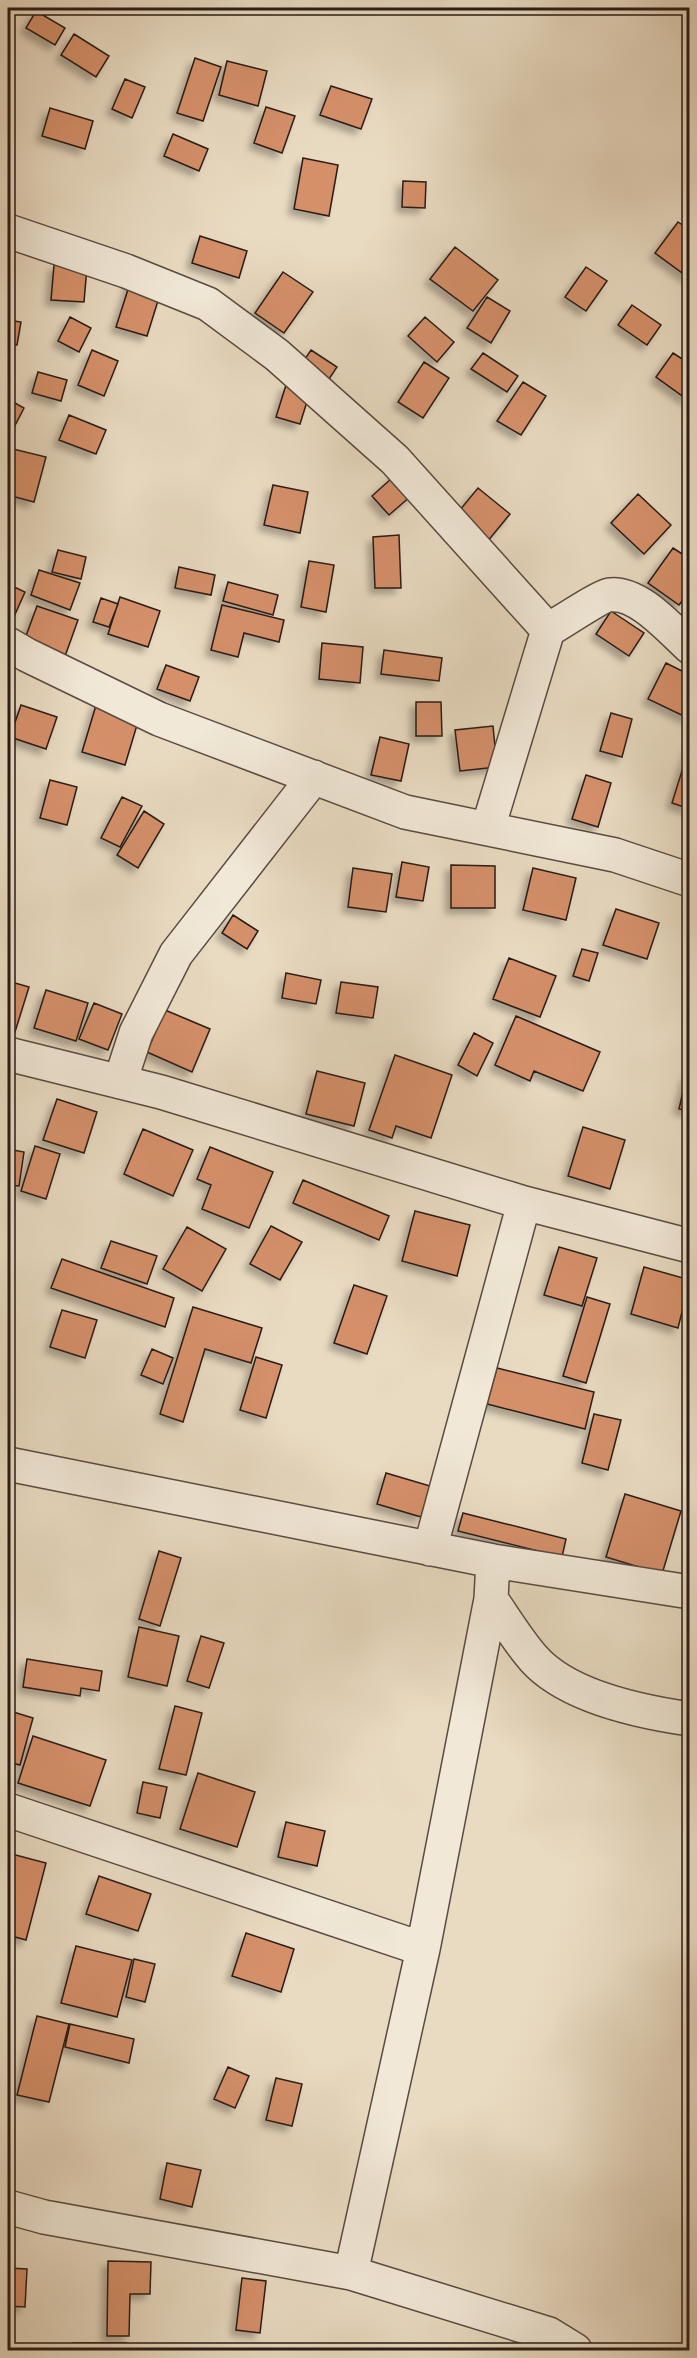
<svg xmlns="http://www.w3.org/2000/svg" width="697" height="2358" viewBox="0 0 697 2358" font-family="'IM FELL Great Primer',serif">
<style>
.building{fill:#d5906b;stroke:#291b16;stroke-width:1.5;filter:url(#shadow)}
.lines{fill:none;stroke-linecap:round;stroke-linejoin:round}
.minor-casing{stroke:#594b41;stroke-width:36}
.minor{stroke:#f1e8d7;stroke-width:33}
</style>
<defs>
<filter id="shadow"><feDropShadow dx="-5.5" dy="5.5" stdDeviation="3" flood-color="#0004"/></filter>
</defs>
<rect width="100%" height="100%" fill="#e9dbc2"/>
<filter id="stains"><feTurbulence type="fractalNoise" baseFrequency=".00333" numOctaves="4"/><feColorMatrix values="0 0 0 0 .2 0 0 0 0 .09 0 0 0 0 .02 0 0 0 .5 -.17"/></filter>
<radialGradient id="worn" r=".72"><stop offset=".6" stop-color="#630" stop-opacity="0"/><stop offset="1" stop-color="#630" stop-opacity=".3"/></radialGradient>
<path class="building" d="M36 11 65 28 55 45 26 28Z
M74 34 109 56 96 77 61 55Z
M195 58 221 67 203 121 177 113Z
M227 61 267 71 258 106 219 95Z
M125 79 145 87 132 118 112 109Z
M331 86 372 99 361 129 320 115Z
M266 107 295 116 282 153 254 143Z
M50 108 93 121 85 149 42 136Z
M173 134 208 149 199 171 164 156Z
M303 158 338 165 329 216 294 209Z
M403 181 426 182 425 208 402 207Z
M678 222 690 230 689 278 655 253Z
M200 236 247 251 239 278 192 263Z
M455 247 498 280 473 311 430 279Z
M54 265 87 267 84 302 51 300Z
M586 267 607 281 586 311 565 297Z
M283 272 313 292 284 333 255 313Z
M132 277 162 288 147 336 116 327Z
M487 297 510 311 491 343 467 328Z
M632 305 661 325 647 345 618 325Z
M70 317 91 328 79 352 58 341Z
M425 317 454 342 437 362 408 336Z
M8 320 21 322 17 345 8 344Z
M92 350 118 361 104 396 78 385Z
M311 350 337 367 329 379 303 362Z
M483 353 518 376 507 392 471 369Z
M673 353 690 364 688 400 656 377Z
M424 362 449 378 423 418 398 402Z
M38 372 67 380 61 401 32 393Z
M523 382 546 396 521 435 497 421Z
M286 385 310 392 300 424 276 417Z
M8 399 24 408 10 435 8 433Z
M69 415 106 430 96 454 59 440Z
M9 448 46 457 34 502 8 495Z
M402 469 419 489 389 515 372 496Z
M273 485 308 492 300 533 264 525Z
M478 488 510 514 487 542 455 516Z
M638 494 671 525 644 554 611 523Z
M399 535 401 588H375L373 537Z
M673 548 690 559V591L679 605 648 583Z
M58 550 86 557 81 579 52 572Z
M309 561 334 565 326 612 301 607Z
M179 567 215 575 211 595 175 588Z
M39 570 80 583 70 610 31 595Z
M228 582 278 595 273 615 223 601Z
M8 584 25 592 8 630Z
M120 597 160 611 148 647 108 634Z
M101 598 118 604 109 627 93 622Z
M222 605 284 620 279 642 244 633 238 657 211 650Z
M37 606 78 620 64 659 23 644Z
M611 611 644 633 629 656 596 634Z
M322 643 363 647 360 683 319 679Z
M384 650 442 658 439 681 381 674Z
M666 663 690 675V719L648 699Z
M166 665 199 677 190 701 157 689Z
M97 702 140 715 125 765 82 752Z
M416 702H441L442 736H416Z
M21 705 57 717 46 749 10 737Z
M611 713 632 719 622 757 600 751Z
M493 726 497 767 460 771 455 730Z
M380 737 409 744 401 781 371 775Z
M690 745V809L672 803Z
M586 775 611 783 598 827 572 819Z
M50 780 77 787 67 825 40 818Z
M122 797 142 806 120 847 101 838Z
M144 811 164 824 138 868 117 855Z
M402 862 429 867 423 901 396 897Z
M451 865 495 866V908H451Z
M353 868 392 874 386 912 348 907Z
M533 868 576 878 566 920 523 910Z
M616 909 659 923 647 959 603 945Z
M233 915 258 931 247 949 222 933Z
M582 949 598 953 589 981 573 976Z
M509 958 556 976 540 1017 493 999Z
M286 973 321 980 316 1004 282 998Z
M8 981 29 987 15 1032 8 1029Z
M341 982 378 987 373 1018 336 1013Z
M46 990 88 1003 76 1041 34 1028Z
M94 1003 122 1014 108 1050 79 1039Z
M165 1010 210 1029 192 1072 147 1052Z
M516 1016 600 1052 583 1091 534 1071 530 1081 495 1065Z
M474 1033 493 1043 477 1076 458 1065Z
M395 1055 452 1075 431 1138 396 1126 392 1138 369 1130Z
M317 1071 365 1083 354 1126 306 1114Z
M687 1074 690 1075V1111L679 1109Z
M57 1099 97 1112 84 1153 43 1140Z
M583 1127 625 1140 610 1189 568 1176Z
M143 1129 193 1150 173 1196 124 1174Z
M35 1146 60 1154 46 1199 21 1191Z
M210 1147 273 1172 249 1228 202 1209 211 1185 197 1179Z
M8 1149 24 1152 19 1186 8 1185Z
M303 1180 389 1216 379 1240 293 1203Z
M415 1211 470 1225 457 1276 402 1261Z
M271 1226 302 1242 280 1280 250 1264Z
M187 1227 226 1249 202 1291 163 1269Z
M111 1241 157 1256 147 1284 101 1268Z
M559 1247 597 1258 582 1306 544 1295Z
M62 1259 174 1298 165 1327 51 1288Z
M644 1267 690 1280 678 1328 631 1314Z
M354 1285 387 1296 367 1354 334 1343Z
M587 1297 610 1304 586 1383 563 1376Z
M193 1307 262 1328 251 1363 205 1349 183 1422 160 1414Z
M62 1310 97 1320 85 1358 50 1347Z
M152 1349 173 1358 163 1384 141 1375Z
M256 1357 282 1365 266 1418 240 1410Z
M497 1368 594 1392 585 1429 487 1404Z
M594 1414 621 1420 608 1470 582 1463Z
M386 1473 430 1486 421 1517 377 1504Z
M625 1494 681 1511 662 1574 606 1557Z
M463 1513 566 1539 562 1557 458 1531Z
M159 1551 181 1558 160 1626 139 1619Z
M139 1627 179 1636 167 1686 128 1677Z
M201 1636 224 1643 209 1688 187 1681Z
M27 1659 102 1671 99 1691 81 1688 80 1696 23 1687Z
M175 1706 202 1713 186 1775 159 1769Z
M10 1711 33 1718 20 1765 8 1762V1719Z
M33 1736 106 1760 90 1806 18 1783Z
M198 1773 255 1792 237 1847 180 1829Z
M143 1782 167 1787 160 1818 137 1813Z
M286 1822 325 1831 317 1866 278 1857Z
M8 1853 46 1863 26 1940 8 1935Z
M99 1876 151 1894 138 1931 86 1914Z
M246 1933 294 1949 281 1992 232 1976Z
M76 1946 132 1960 117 2017 61 2003Z
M134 1959 155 1964 145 2002 126 1997Z
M37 2016 69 2024 49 2102 17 2095Z
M70 2024 134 2039 129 2063 65 2047Z
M228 2067 249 2076 235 2108 214 2099Z
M276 2078 302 2084 292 2126 266 2120Z
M167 2163 201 2170 192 2207 160 2199Z
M108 2261 151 2262 150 2294H130L129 2336H107Z
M8 2268 27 2269 25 2307 8 2306Z
M242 2278 266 2281 260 2333 236 2330Z
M73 2343H126L125 2350H73Z"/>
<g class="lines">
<defs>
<path id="minor" d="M8 231 126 271 208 304 277 355 395 460 548 630
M8 644 27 655 159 719 405 812 615 855 690 880
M488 828 548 630C559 624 601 596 609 595 638 591 670 629 690 647
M8 1054 161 1092 524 1203 690 1246
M120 1082 136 1033 176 954 314 777
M8 1464 493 1561 690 1592
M430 1549 524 1203
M491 1599C505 1619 518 1641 534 1659 568 1697 641 1712 690 1719
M8 1810 423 1949
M8 2207 44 2217 351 2273 549 2334 575 2350
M351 2273 423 1949 491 1599 493 1561"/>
</defs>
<use href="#minor" class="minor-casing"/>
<use href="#minor" class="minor"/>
</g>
<rect width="697" height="2358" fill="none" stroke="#e9dbc2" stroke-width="30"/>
<rect x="9" y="9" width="679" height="2340" fill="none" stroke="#291b16" stroke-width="3"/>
<rect x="15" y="15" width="667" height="2328" fill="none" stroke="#291b16" stroke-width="1.5"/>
<rect width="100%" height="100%" filter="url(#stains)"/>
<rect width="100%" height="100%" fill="url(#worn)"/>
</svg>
